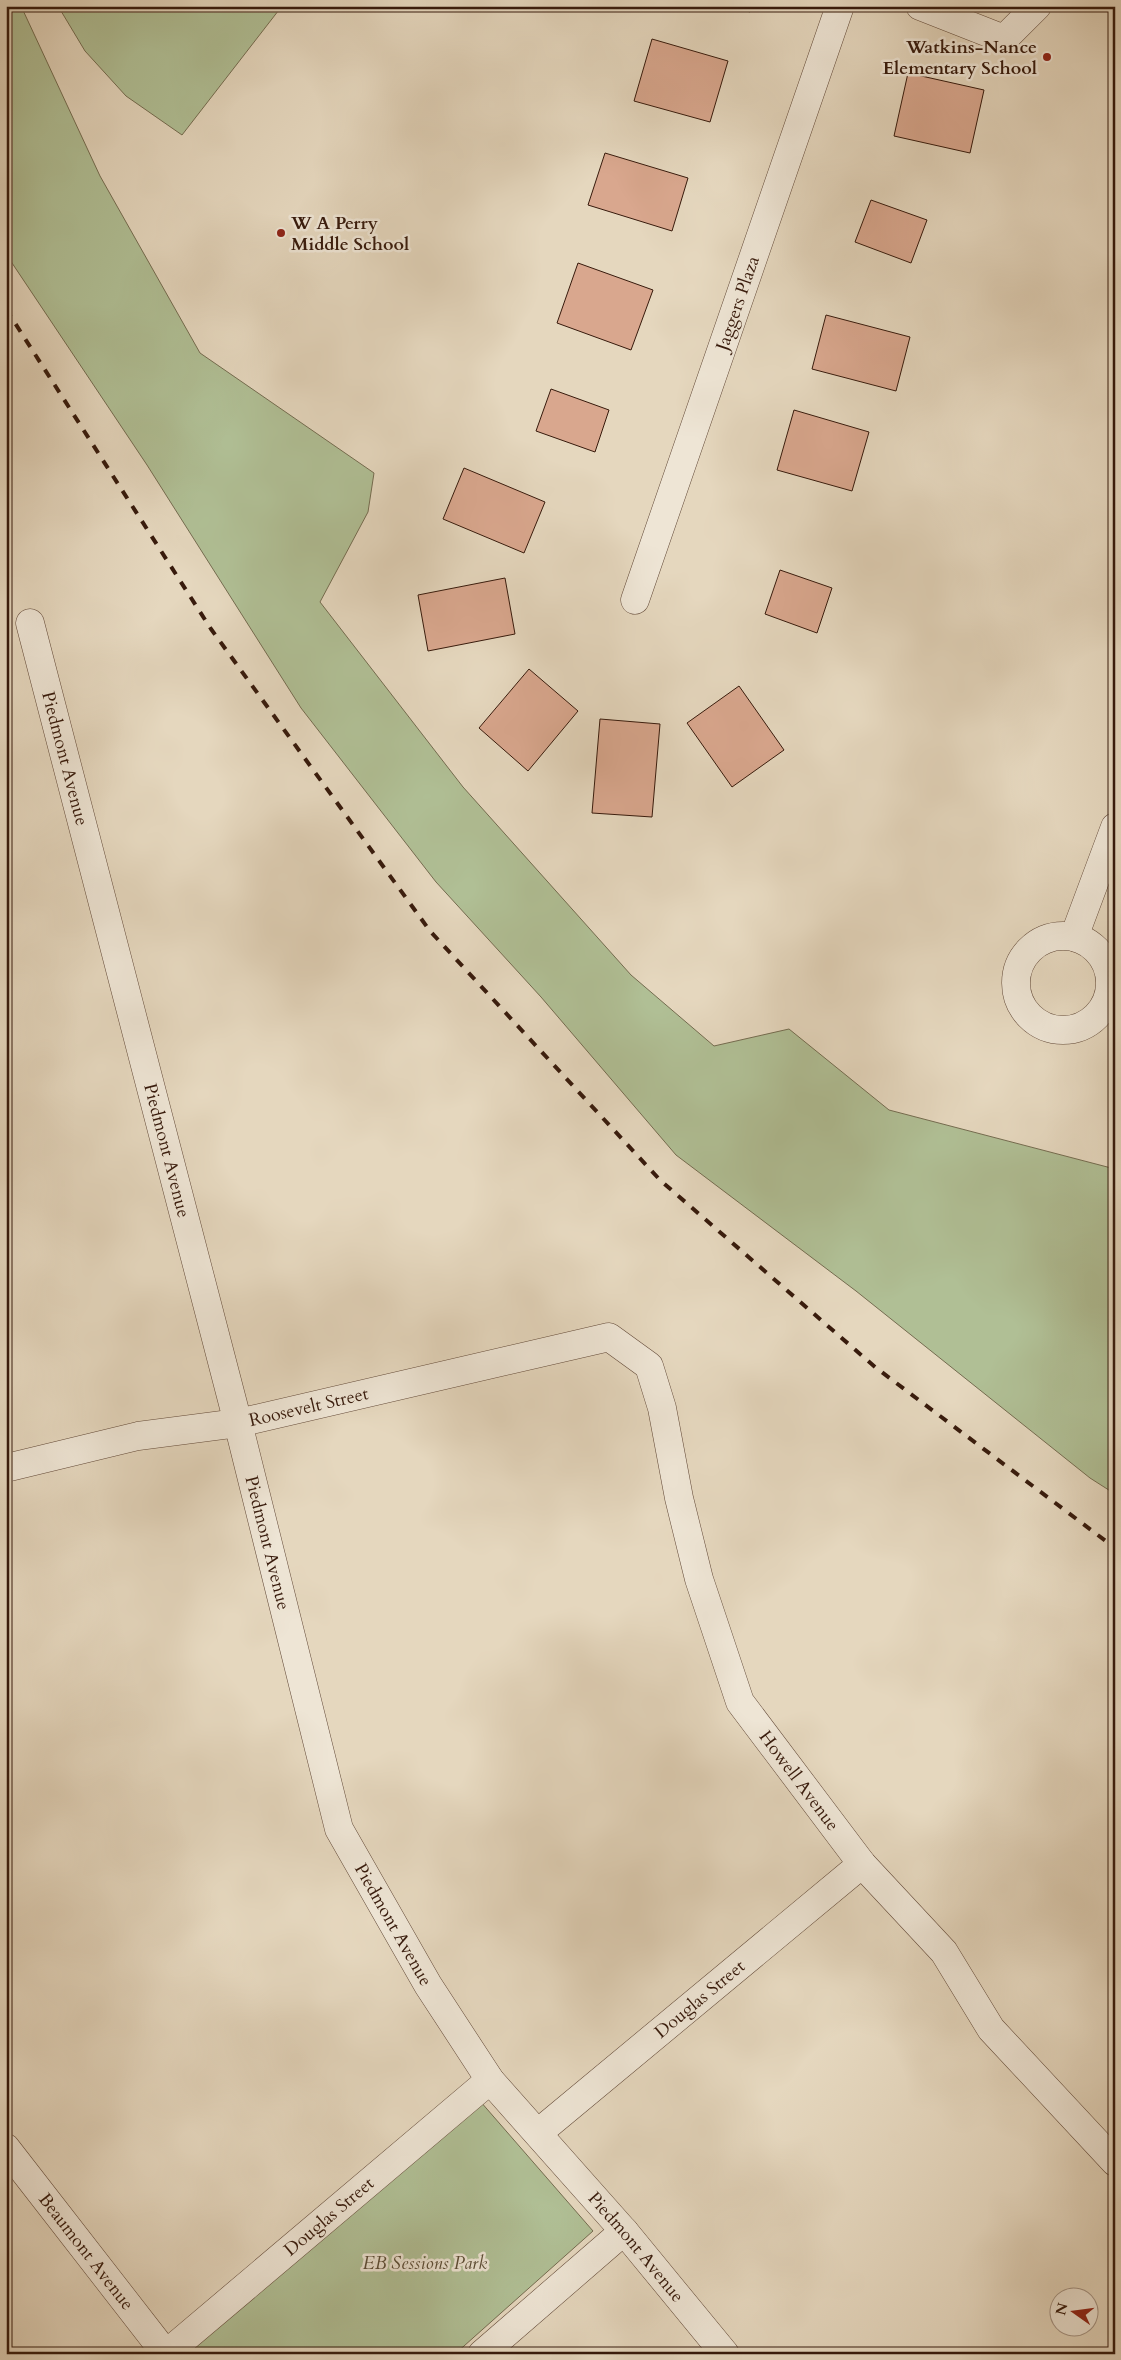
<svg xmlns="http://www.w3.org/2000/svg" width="1121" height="2360" viewBox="0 0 1121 2360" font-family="Cardo,serif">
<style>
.green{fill:#b0bf95;stroke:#746c50}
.building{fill:#d9a78e;stroke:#371a0c}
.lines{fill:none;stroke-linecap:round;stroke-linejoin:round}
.minor-casing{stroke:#624938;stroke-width:29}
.minor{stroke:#eee5d5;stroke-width:28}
.rail{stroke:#371a0c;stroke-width:4;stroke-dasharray:9 9;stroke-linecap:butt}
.poi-dot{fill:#8f2418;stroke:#eee5d5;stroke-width:2}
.labels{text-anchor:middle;stroke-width:5;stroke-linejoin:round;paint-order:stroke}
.poi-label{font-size:18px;font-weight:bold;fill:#371a0c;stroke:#eee5d5;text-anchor:end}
.street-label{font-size:18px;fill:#371a0c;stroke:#eee5d5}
.park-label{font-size:18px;font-style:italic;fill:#5b4c35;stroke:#eee5d5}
</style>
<rect width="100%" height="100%" fill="#e5d7be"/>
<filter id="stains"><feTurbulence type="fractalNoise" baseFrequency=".004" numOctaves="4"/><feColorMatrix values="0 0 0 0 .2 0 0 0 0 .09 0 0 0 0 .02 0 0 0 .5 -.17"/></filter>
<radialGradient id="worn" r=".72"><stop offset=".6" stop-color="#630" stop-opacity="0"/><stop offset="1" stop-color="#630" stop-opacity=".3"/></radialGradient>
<path class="green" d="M6 6H21L100 176 200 353 374 473 368 512 320 602 463 787 631 975 714 1046 789 1029 889 1110 1115 1169V1494L1090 1478 856 1291 676 1155 541 997 436 882 301 708 147 465 6 254Z
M58 6H282L182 135 126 96 85 51Z
M480 2101 593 2231 455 2354H198L192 2348Z"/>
<path class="building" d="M729 6H752L750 12Z
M652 39 728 61 710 122 634 101Z
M908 73 984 90 970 153 894 136Z
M605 153 688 178 672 231 588 205Z
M871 200 927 220 911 263 855 242Z
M578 263 653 290 631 350 557 323Z
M826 315 910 337 896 391 812 369Z
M551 389 609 410 595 452 536 431Z
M794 410 869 432 852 491 777 470Z
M464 468 545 502 524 553 443 519Z
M780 570 832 588 817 633 765 614Z
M505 578 515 634 428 651 418 595Z
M529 669 578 711 528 771 479 728Z
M739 686 784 750 732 787 687 723Z
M600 719 660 724 652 817 592 813Z"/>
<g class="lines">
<defs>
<g id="minor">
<path d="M920 6 1004 39 1037 6"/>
<path id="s1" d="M635 600 840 6"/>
<path id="s2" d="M30 623 238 1423 339 1829 428 1985 490 2080 624 2231 725 2354"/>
<circle cx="1063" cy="983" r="47"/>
<path d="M1074 937 1115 827"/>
<path id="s3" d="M6 1468 138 1436 238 1423 609 1337 649 1366 662 1408 679 1498 699 1579 740 1702 862 1864 944 1952 991 2029 1115 2162"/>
<path id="s4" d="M538 2133 862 1864"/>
<path id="s5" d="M6 2148 166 2354 490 2080"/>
<path d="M482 2354 624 2231"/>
</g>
</defs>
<use href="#minor" class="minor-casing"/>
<use href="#minor" class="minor"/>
<path class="rail" d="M6 309 211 629 430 931 660 1180 875 1367 1115 1548"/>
</g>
<g class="poi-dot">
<circle cx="1047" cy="57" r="5"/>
<circle cx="281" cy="233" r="5"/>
</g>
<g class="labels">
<g class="poi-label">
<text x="1037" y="53">Watkins-Nance<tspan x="1037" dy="21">Elementary School</tspan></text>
<text x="291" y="229" text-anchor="start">W A Perry<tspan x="291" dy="21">Middle School</tspan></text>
</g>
<g class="street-label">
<text dy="6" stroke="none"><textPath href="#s1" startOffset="314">Jaggers Plaza</textPath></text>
<text dy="6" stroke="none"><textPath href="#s2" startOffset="140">Piedmont Avenue</textPath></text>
<text dy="6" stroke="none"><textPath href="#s2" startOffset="545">Piedmont Avenue</textPath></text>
<text dy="6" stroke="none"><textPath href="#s3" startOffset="309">Roosevelt Street</textPath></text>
<text dy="6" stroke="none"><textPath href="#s2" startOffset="950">Piedmont Avenue</textPath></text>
<text dy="6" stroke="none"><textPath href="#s3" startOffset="1114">Howell Avenue</textPath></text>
<text dy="6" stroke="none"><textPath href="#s2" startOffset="1355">Piedmont Avenue</textPath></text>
<text dy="6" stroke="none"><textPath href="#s4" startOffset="210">Douglas Street</textPath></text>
<text dy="6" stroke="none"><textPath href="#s5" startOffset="474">Douglas Street</textPath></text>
<text dy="6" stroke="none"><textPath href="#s2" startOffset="1760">Piedmont Avenue</textPath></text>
<text dy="6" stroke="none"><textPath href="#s5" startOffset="131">Beaumont Avenue</textPath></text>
</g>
<g class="park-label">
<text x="425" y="2269">EB Sessions Park</text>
</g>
</g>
<rect width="1121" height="2360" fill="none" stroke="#e5d7be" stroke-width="25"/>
<rect x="8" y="8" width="1106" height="2345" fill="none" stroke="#371a0c" stroke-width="2.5"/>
<rect x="12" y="12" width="1096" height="2335" fill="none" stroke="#371a0c"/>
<g transform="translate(1074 2312) rotate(284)"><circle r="24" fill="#eee5d5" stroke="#a59485"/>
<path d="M0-4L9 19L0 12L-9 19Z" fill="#8f2418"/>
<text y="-8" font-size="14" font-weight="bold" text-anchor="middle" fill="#371a0c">N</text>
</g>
<rect width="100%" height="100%" filter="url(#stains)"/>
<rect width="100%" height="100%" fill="url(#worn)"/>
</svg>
